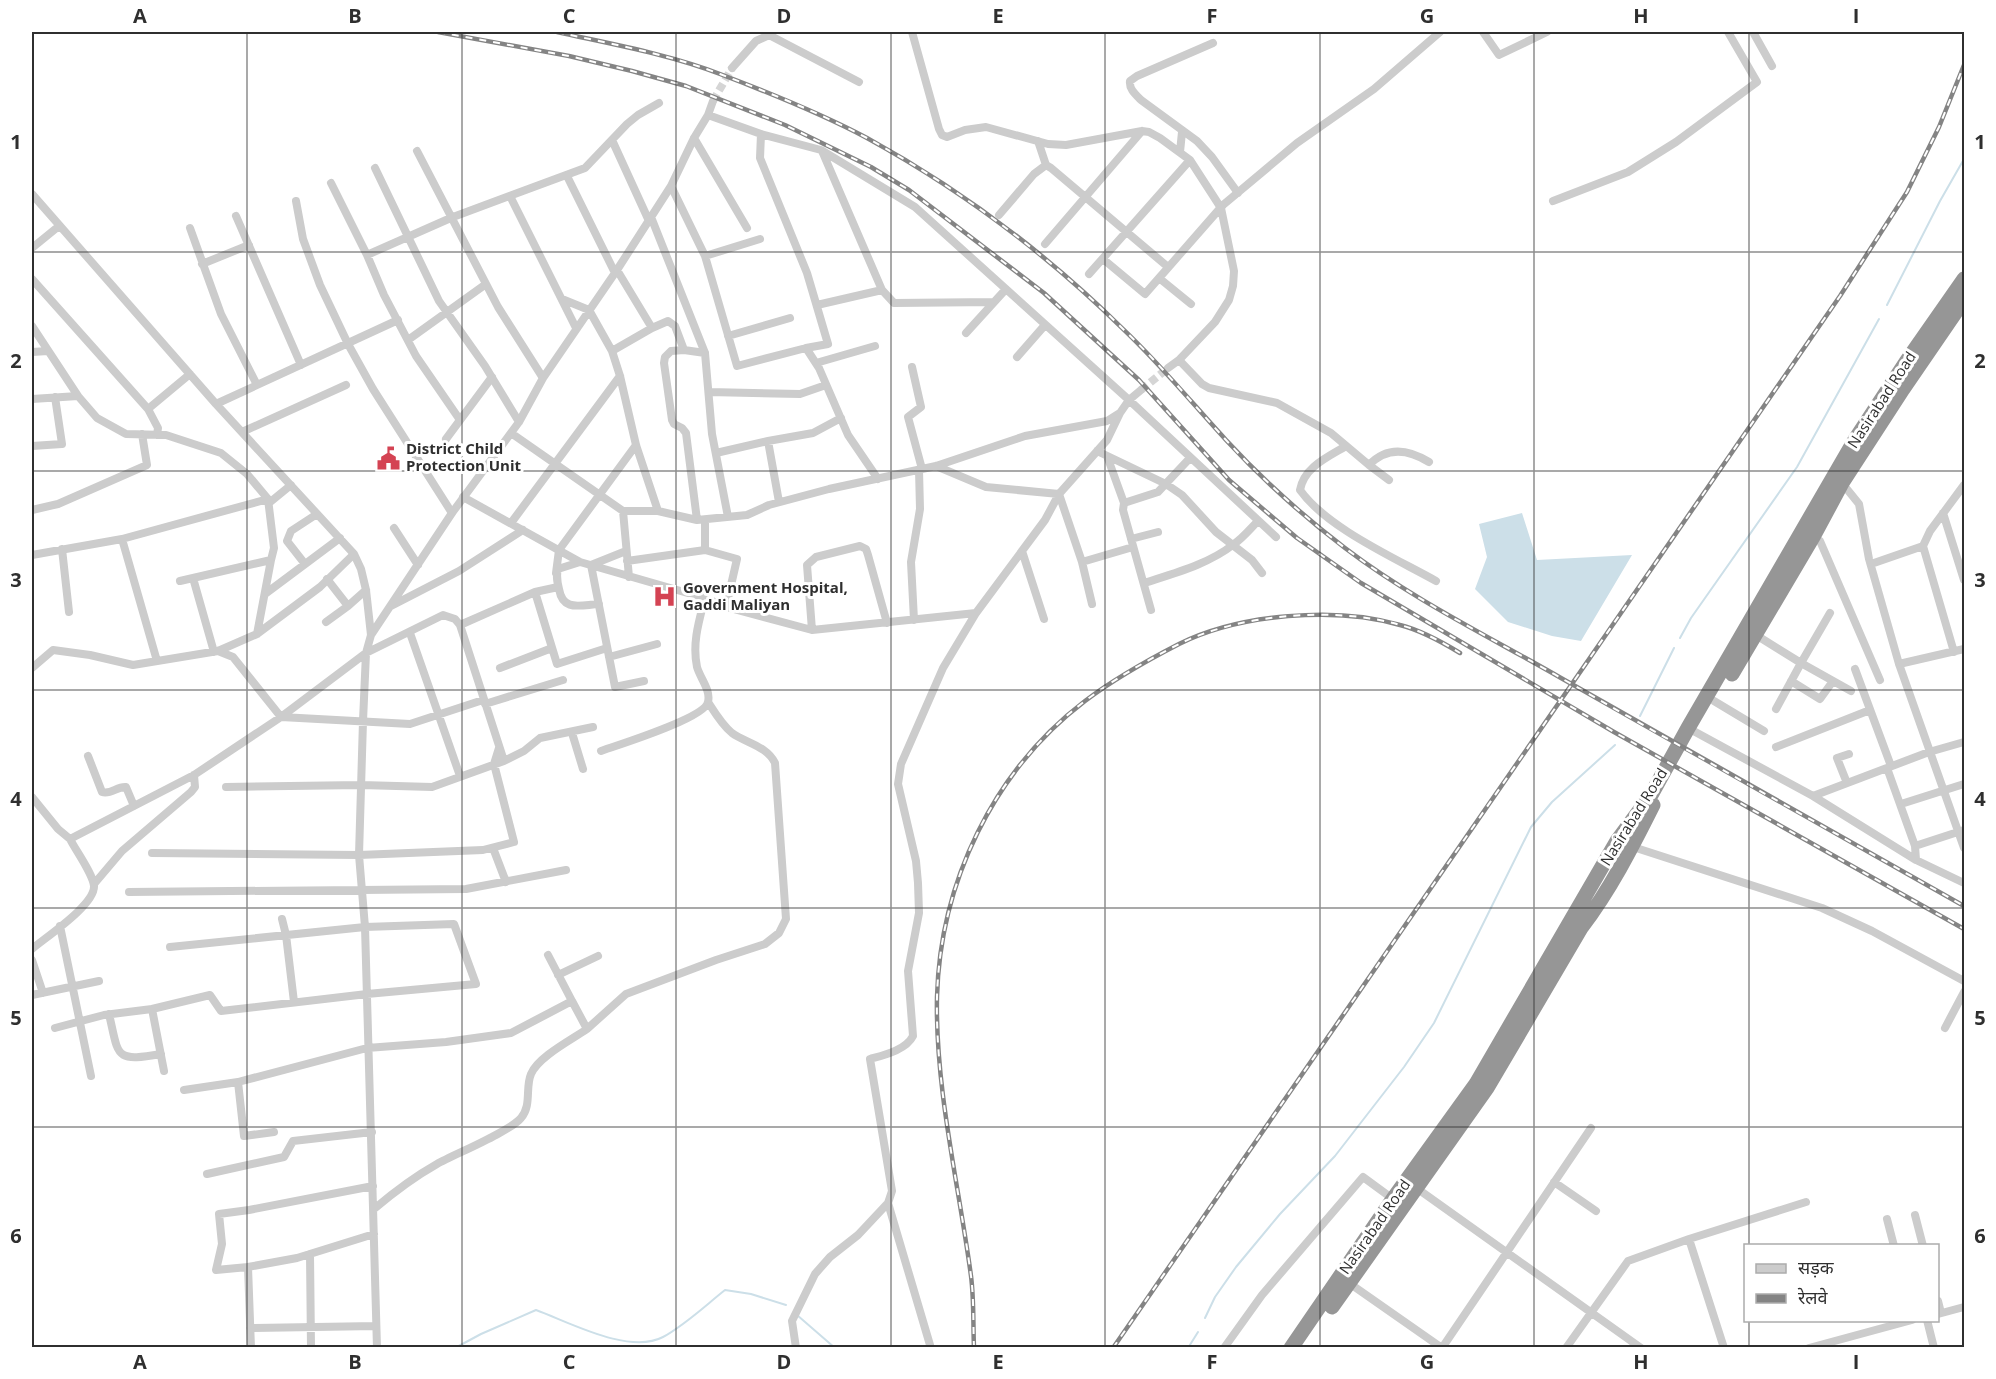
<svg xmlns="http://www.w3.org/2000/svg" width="1996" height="1379" viewBox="0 0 1996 1379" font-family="'Open Sans','Noto Sans Devanagari',sans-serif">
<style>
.water{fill:#ccdfe8}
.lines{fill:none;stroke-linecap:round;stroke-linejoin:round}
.stream{stroke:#ccdfe8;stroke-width:2}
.street-tunnel{stroke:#d5d5d5;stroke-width:8;stroke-dasharray:8 4;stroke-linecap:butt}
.street{stroke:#ccc;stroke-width:8}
.highway{stroke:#969696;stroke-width:15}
.rail-casing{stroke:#848484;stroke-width:4.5}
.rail{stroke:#fff;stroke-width:2;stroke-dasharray:7;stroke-linecap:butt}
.grid{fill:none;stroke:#2f2f2f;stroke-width:1.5;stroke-opacity:0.55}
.labels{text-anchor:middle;stroke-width:6;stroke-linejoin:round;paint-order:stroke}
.street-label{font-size:15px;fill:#2f2f2f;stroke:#fff}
.poi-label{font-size:15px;font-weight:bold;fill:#2f2f2f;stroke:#fff;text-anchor:start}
.neatline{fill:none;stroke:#2f2f2f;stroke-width:2}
.grid-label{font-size:20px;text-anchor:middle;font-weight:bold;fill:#2f2f2f}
</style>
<rect width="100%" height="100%" fill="#fff"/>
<path class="water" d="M1522 513 1537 560 1632 555 1581 641 1552 636 1508 622 1475 589 1487 557 1479 524Z"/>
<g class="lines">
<path class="stream" d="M1887 305 1940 201 1964 159
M1680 638 1691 618 1797 467 1879 319
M1640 716 1674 648
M797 1315 835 1348
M1205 1318 1215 1297 1236 1267 1280 1214 1335 1156 1404 1067 1434 1023 1531 827 1552 802 1615 745
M455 1348 481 1334 536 1310C569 1322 629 1355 663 1337 685 1325 706 1305 725 1290L751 1294 786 1305
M1188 1348 1198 1332"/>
<path class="street-tunnel" d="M713 101 732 68
M1141 390 1168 368"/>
<path class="street" d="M912 32 939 129 942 135 947 137 965 130 986 127 1048 144 1066 145 1142 131 1149 132 1160 138 1190 160 1221 208 1234 271 1233 286 1229 300 1215 322 1179 360 1168 368
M1483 32 1499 55 1547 32
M1753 32 1772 66
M1213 43 1137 76 1130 81C1129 89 1135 94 1141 100L1197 141 1212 157 1238 193
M732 68 756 41 769 35 859 82
M708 115 713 101
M761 134 760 158 807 273 828 344 806 348
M694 138 747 228
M612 140 649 221
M1038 141 1046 165
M417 151 498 307 543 378
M822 151 882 290 894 303 994 302
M1180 152 1182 132
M375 168 439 301 485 366 519 422
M567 176 615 273
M331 183 367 255 384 295 416 356 460 420
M671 186 705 256 737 366 806 348 819 368 848 435 878 479
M32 194 216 404 354 554 361 569 366 590 371 635 366 653 363 721 359 855 365 927 377 1348
M510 196 576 328
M296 201 303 239 320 285 348 344 373 389 452 513
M1553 201 1628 172 1676 142 1757 82 1728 32
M999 215 1034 174 1046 165 1051 168 1168 267
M236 216 301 365
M651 217 705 353 712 434 728 517
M190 228 221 314 257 385
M1045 244 1142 131
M32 248 59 226
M367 255 453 217 585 168 627 124 638 115 659 103
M705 256 760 239
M1103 259 1145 294 1223 205 1297 143 1374 89 1440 32
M202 264 249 245
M617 270 652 328
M1089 274 1190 160
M1159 278 1191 304
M32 279 148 409 158 428 157 435
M562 299 589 310 612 351 620 376 636 445 658 511 697 520 747 515 769 505 829 489 936 466 1025 436 1107 421 1118 414
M817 305 882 290
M32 326 78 396
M966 333 1006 289
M728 336 790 318
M408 340 486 284
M612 351 652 328 668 321 675 326 684 350
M32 352 48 351
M1017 357 1045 325
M1179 360 1202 384 1209 388 1277 403 1331 433 1369 465 1389 480
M816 363 875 346
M912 367 921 407 908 417 922 469
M709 392 800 394 826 385
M32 399 78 396 97 418 126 434 166 435 221 453 247 474 268 499 274 548 271 560 180 581
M216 404 398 320
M148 409 190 374
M242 432 346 385
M511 433 623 511 629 577
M446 439 492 377
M768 441 779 502
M32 446 62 444 55 397
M1346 446C1328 457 1304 467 1300 490 1327 528 1395 558 1436 581
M1097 451 1166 484 1182 495 1216 532 1252 560 1262 573
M716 453 768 441 813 433 841 418
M1107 456 1124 503
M1369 465C1387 446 1408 449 1429 462
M936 466 986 487 1059 494 1082 562 1092 604
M1842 483 1859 504 1869 559 1899 664 1964 848
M463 497 580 562 705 598 726 607 812 630 976 613 1045 520 1059 494 1107 440 1120 413 1129 400 1141 390
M269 503 291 485
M32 510 58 504 147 465 142 434
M623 511H658
M1943 513 1964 580
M697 520 686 433 682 428 674 424 672 420 664 363 665 357 671 351 684 350 705 353
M511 523 620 376
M394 528 418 565
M1813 537 1820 541 1880 680
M122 539 157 661
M1131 539 1158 532
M62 549 69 612
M705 550V520
M626 551 591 565 615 687 644 681
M1022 551 1044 619
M32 555 122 539 268 499
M627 561 705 550 737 559 726 607
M580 562 558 569C556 576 557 581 559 589 563 612 580 605 599 604
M1082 562 1133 547
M305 564 287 541 291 531 317 514
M1871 564 1923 546
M556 573 559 550 636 445
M193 578 214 652
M327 579 348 606
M1144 583C1175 573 1209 564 1234 544 1243 538 1250 529 1258 521
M535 592 558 587
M265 594 340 538
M391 606 459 571 523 530
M1151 610 1123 510 1124 503 1158 492 1190 458
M914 620 911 562 920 509 919 470
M326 622 348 606 366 590
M460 625 535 592 557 664 607 648
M812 630 807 565 816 557 860 546 866 549 868 555 887 623
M410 633 460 776
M257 634 271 560
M371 635 452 513 519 422 543 378 617 270 671 186 694 138 708 115 761 134 821 150 915 207 1129 400 1276 537
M1756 635 1801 663 1830 613
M218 651 233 657 281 717 410 724 483 700
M1954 652 1923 546 1930 531 1964 485
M609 657 657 644
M1899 664 1964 649
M32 668 53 650 90 655 133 665 218 651 257 634 320 587 354 554
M500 668 552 648
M1855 669 1891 766
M1791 681 1820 699 1833 681
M1714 701 1764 731
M485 704 563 680
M1776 709 1801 663 1851 691
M1688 728 1813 796
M572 733 583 769
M1776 747 1870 710
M601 751C618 745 705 718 708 702 711 690 700 678 697 667 692 643 699 621 705 598
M88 756 102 792C111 795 117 786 126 787L134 806
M1887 768 1915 846 1916 860 1964 883
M1847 783 1837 758 1849 754
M226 787 361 785 432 787 504 761 524 751 540 738 593 727
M32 797 58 829 70 839 194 775 281 717 366 653 443 615 455 619 460 625 504 761
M1901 804 1964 784
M1630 846 1822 908 1872 931 1964 981
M1915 846 1964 830
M493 848 506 882
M152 853 359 855 483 850 514 842 494 764 499 748
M1916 860 1813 796 1929 752 1964 742
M94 884 122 851 191 792 195 787 194 775
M129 892 466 889 566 870
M282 919 286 935 294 1002
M60 926 91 1076
M32 949C46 937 95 905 94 886 93 874 76 851 70 839
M548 955 572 1001
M32 960 43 993
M558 975 598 956
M32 995 99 981
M109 1014C119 1057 114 1062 161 1054
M55 1028 104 1015 152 1009
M1945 1028 1964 992
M164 1071 152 1009 210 995 221 1011 367 994 476 984 454 924 365 927 170 947
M238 1082 244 1136 274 1132
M184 1090 238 1082 367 1048 446 1042 511 1033 572 1001 587 1029 626 994 716 960 765 944 779 933 786 919 775 763C767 746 746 743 732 733 722 725 715 713 708 702
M207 1174 284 1157 293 1141 372 1132
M1554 1182 1596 1211
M1415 1187 1641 1348
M888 1203 930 1345
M374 1209C394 1192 414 1177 437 1164 455 1154 511 1131 521 1118 532 1105 525 1088 531 1074 538 1057 571 1040 587 1029
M1915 1215 1923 1246
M1887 1219 1894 1246
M1689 1239 1806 1202
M310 1254 311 1348
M248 1267 216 1270 222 1244 219 1214 249 1210 373 1186
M1349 1283 1442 1348 1591 1128
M1938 1301 1941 1313
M1938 1314 1964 1307
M1927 1320 1934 1348
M250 1328 376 1326
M251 1348 248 1267 297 1258 374 1234
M796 1348 792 1321 815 1274 830 1257 858 1235 888 1203 892 1191 870 1059C884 1055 906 1050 913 1036L908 971 919 913 918 883 916 861 898 784 901 764 943 668 976 613
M1224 1348 1262 1295 1363 1177 1393 1199
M1566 1348 1628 1261 1689 1239 1724 1348
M1809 1348 1912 1320"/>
<path class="highway" d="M1732 674 1813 537 1842 483 1903 389 1964 300
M1332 1307 1487 1088 1581 928C1610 890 1632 847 1653 805
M1291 1348 1393 1199 1476 1084 1617 841 1651 795 1688 728 1856 438 1906 362 1964 279"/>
<defs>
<path id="rail" d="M438 32 569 56 632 71 686 86 785 125 871 167 909 190 1044 293 1139 380 1229 480 1297 538 1361 583 1614 732 1964 929
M557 32C611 44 668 54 720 74 770 93 820 113 867 138 960 189 1048 255 1123 329 1160 364 1192 403 1226 440 1262 479 1303 516 1345 548 1412 599 1488 636 1561 678 1695 755 1830 830 1964 906
M974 1348C973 1324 974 1299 971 1276 959 1186 935 1088 937 997 940 883 993 771 1085 701 1114 679 1146 661 1179 644 1239 614 1336 606 1400 625 1420 630 1442 642 1460 653
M1113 1348 1840 296 1907 192 1939 127 1964 65"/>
</defs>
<use href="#rail" class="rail-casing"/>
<use href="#rail" class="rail"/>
</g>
<path class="grid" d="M247 32V1348M462 32V1348M676 32V1348M891 32V1348M1105 32V1348M1320 32V1348M1534 32V1348M1749 32V1246M32 252H1964M32 471H1964M32 690H1964M32 908H1964M32 1127H1964M1749 1320V1348"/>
<defs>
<symbol id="civic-bare" viewBox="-9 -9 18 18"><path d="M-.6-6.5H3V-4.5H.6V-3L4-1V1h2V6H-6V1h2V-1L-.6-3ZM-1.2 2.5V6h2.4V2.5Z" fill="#d44353" stroke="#fff" stroke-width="2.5" paint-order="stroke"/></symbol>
<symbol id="hospital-bare" viewBox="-9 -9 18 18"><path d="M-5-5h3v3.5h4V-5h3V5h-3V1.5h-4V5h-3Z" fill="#d44353" stroke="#fff" stroke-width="2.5" paint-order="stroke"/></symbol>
</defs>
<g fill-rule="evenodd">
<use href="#civic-bare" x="372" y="442" width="33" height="33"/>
<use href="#hospital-bare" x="648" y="580" width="33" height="33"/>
</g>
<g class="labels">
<g class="street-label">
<text transform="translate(1882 400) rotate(-57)" y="5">Nasirabad Road</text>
<text transform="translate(1634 817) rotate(-58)" y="5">Nasirabad Road</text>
<text transform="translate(1375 1227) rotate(-55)" y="5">Nasirabad Road</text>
</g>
<g class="poi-label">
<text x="406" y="454">District Child<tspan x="406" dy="17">Protection Unit</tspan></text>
<text x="683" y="593">Government Hospital,<tspan x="683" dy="17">Gaddi Maliyan</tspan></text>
</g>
</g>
<rect width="1996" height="1379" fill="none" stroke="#ffffff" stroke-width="66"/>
<rect x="1744" y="1244" width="195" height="78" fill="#ffffff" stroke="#acacac" stroke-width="1.5"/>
<rect x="1756" y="1264" width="30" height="9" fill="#cccccc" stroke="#acacac" stroke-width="1.5"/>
<text x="1798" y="1274" font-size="18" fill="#2f2f2f">सड़क</text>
<rect x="1756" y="1294" width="30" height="9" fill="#848484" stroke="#acacac" stroke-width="1.5"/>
<text x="1798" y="1304" font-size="18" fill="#2f2f2f">रेलवे</text>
<rect x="33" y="33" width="1930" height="1313" class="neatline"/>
<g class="grid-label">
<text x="140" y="23">A</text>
<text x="355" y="23">B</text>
<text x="569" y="23">C</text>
<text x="784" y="23">D</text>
<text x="998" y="23">E</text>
<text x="1212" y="23">F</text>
<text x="1427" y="23">G</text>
<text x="1641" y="23">H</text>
<text x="1856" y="23">I</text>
<text x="16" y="149">1</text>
<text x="1980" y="149">1</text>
<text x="16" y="368">2</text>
<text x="1980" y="368">2</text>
<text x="16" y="587">3</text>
<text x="1980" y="587">3</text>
<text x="16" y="806">4</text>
<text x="1980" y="806">4</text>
<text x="16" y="1025">5</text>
<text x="1980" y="1025">5</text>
<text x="16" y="1243">6</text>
<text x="1980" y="1243">6</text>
<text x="140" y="1369">A</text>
<text x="355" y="1369">B</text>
<text x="569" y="1369">C</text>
<text x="784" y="1369">D</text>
<text x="998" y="1369">E</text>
<text x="1212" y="1369">F</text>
<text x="1427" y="1369">G</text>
<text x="1641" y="1369">H</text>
<text x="1856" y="1369">I</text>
</g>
</svg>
